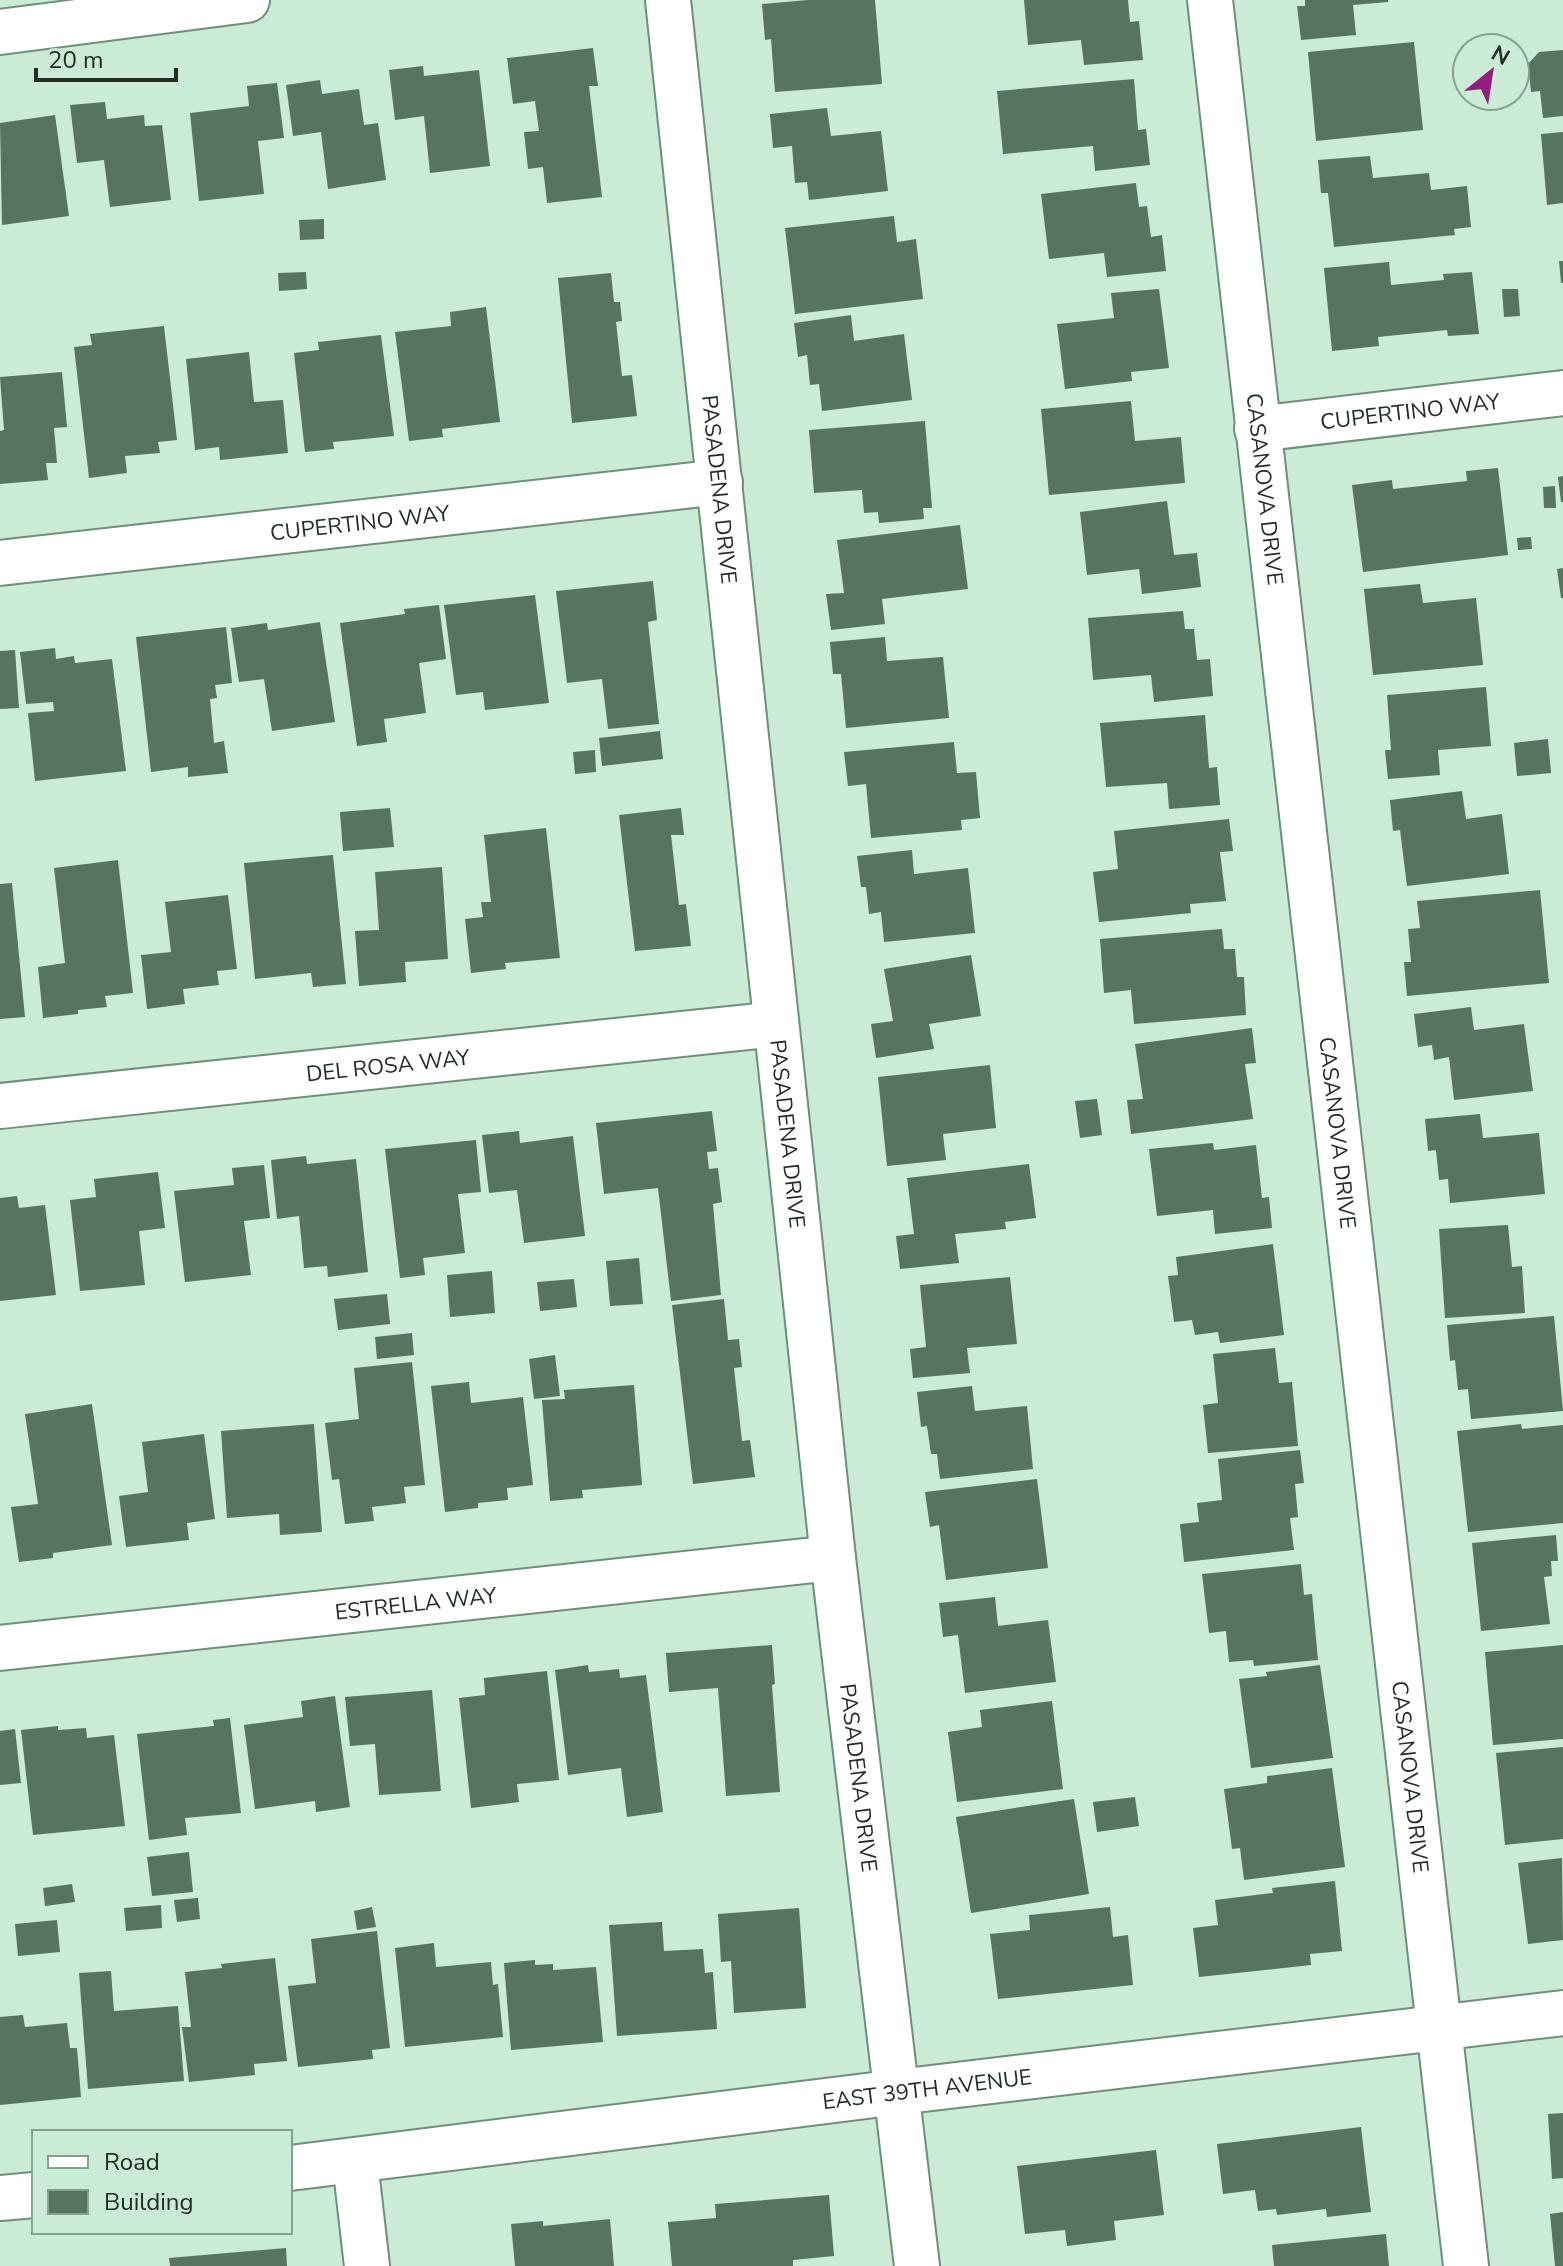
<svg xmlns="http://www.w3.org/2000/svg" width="1563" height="2266" viewBox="0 0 1563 2266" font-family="'Nunito Sans',sans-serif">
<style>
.building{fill:#567461}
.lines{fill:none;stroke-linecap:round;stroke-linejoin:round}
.street-casing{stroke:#708f7b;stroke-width:48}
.street{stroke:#fff;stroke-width:44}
.labels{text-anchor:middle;stroke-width:8;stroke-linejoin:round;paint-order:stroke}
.street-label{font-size:22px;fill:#212d25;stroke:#caebd6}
</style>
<rect width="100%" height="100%" fill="#caebd6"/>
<path class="building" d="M808 0H875L882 84 775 92 771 39 765 40 762 4Z
M1024 0H1128L1130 22 1139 21 1143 60 1084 65 1081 40 1028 45Z
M1305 0H1388V2L1353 5 1356 35 1301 40 1297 6H1305Z
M1414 42 1423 130 1316 141 1308 52Z
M593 48 598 86H589L602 197 547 203 543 167 528 169 524 132 539 131 535 101 513 104 507 58Z
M1563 50V116L1543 118 1540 91 1531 92 1528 64 1539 52Z
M423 66 424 76 479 70 490 166 430 173 424 116 395 120 389 70Z
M1134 79 1138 130 1146 129 1150 165 1095 171 1093 146 1003 154 997 91Z
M320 80 322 94 359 89 364 125 378 123 386 180 328 189 321 132 293 136 286 85Z
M277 83 284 138 258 141 264 194 199 201 190 113 249 106 247 86Z
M105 102 107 119 144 115 145 126 162 125 171 200 110 207 104 160 77 163 70 105Z
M827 108 831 136 881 131 888 191 809 200 807 182 795 183 792 146 773 148 770 114Z
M55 115 69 216 2 225 0 123Z
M1563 132V203L1547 205 1541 134Z
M1370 156 1373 178 1429 173 1431 190 1467 186 1471 227 1454 229 1455 235 1334 247 1328 193H1321L1318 160Z
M1136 183 1139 207 1147 206 1151 237 1162 235 1166 271 1107 277 1104 253 1049 259 1041 194Z
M894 216 897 242 916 239 923 299 795 314 785 228Z
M324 219V239L300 240 299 220Z
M1559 261H1563V283H1561Z
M1389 262 1391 285 1444 280 1443 274 1472 272 1479 334 1448 336 1447 330 1378 337 1379 346 1332 351 1324 268Z
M306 272 307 289 279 291 278 273Z
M611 273 614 302H620L622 321 616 322 622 376 632 375 637 416 572 423 558 278Z
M1159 289 1169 368 1131 372 1132 381 1065 389 1057 324 1114 318 1111 293Z
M1502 289H1518L1520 316 1504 317Z
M486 307 500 422 442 429 443 437 409 441 395 332 451 326 450 312Z
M851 315 854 341 904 334 912 400 822 411 819 384 810 385 807 355 798 357 794 323Z
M164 326 177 440 158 442 160 453 125 456 127 473 89 478 74 347 92 345 90 334Z
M381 335 394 436 333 442 334 449 305 452 294 353 319 350 318 342Z
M249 352 254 402 283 400 288 453 220 460 219 447 195 450 186 359Z
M62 372 67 427 54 428 57 463H46L48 480 0 484V431L4 430 0 377Z
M1131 401 1135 441 1181 437 1185 483 1049 495 1041 409Z
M925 421 932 508H923L924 519 879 523 878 512 864 513 862 490 814 493 809 430Z
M1498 468 1508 555 1363 572 1352 485 1392 480 1393 489 1467 481 1466 471Z
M1563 476V502H1561L1558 477Z
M1555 486 1556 508H1544L1543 487Z
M1167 501 1174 555 1197 553 1201 587 1142 594 1139 569 1087 575 1080 512Z
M960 525 968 589 882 599 885 624 831 630 826 594 844 593 837 540Z
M1531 537 1532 549 1518 550 1517 538Z
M1563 568V598H1561L1557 569Z
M653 581 657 620 648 622 659 724 608 729 602 679 567 683 556 591Z
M1420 584 1423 603 1476 598 1483 665 1373 675 1364 589Z
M535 595 549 703 485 710 483 692 456 695 444 605Z
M439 605 446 659 419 663 426 713 384 719 387 742 357 746 340 623 405 614 404 609Z
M1183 611 1185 629H1194L1197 660 1210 659 1213 696 1154 702 1151 675 1093 680 1088 618Z
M320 622 335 722 272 731 264 679 239 682 231 628 267 623 268 630Z
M226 627 232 683 215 685 217 698 210 699 214 743 224 741 228 773 188 777V767L151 772 136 637Z
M885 637 887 661 943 657 949 718 846 728 841 674H833L830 642Z
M55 648 56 659 74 656 75 663 112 659 126 771 35 781 28 713 54 711 53 702 26 704 20 652Z
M15 650 19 708 0 709V651Z
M1486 687 1491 746 1438 750 1440 775 1388 779 1385 750H1391L1387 695Z
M1205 715 1209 768 1217 767 1220 805 1169 809 1167 783 1106 787 1100 723Z
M660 731 663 759 602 766 599 738Z
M1548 739 1551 773 1517 776 1514 743Z
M954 742 957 773 976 772 980 818 961 820 962 830 871 838 866 784 848 786 844 752Z
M595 750 596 772 575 774 573 752Z
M1462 791 1466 819 1502 814 1509 874 1407 886 1400 830 1393 831 1390 800Z
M390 808 394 847 343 851 340 812Z
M681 808 684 835H671L679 905 686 904 691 946 635 951 619 815Z
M1229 819 1233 851 1220 852 1226 901 1190 904 1191 913 1099 922 1093 872 1118 869 1114 831Z
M546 828 560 958 505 963 506 969 471 973 465 919 483 917 481 902H491L484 835Z
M912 850 914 874 968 868 975 933 884 942 881 912 869 914 866 887H861L857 856Z
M333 855 346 984 313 987 311 973 255 979 244 863Z
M118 860 133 993 105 996 107 1007 78 1010V1014L43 1018 38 967 65 963 54 868Z
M442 867 448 959 405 962 406 982 359 986 355 931 379 930 375 872Z
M12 883 25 1017 0 1019V884Z
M1540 890 1549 983 1407 996 1404 962H1411L1408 929 1420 928 1417 901Z
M228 895 237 969 217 971 219 985 183 989 185 1004 147 1009 141 955 171 952 165 902Z
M1222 929 1224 949H1235L1237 977H1244L1246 1015 1134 1024 1131 990 1104 993 1100 939Z
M971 955 981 1016 929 1024 934 1049 876 1058 871 1024 893 1021 884 969Z
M1471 1007 1474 1030 1524 1024 1533 1091 1454 1100 1449 1057 1434 1060 1432 1045 1418 1047 1414 1014Z
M1252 1028 1256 1063 1245 1064 1253 1119 1131 1134 1127 1100 1143 1099 1135 1044Z
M990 1065 996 1128 943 1134 946 1160 887 1166 878 1077Z
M1097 1099 1102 1135 1080 1138 1075 1101Z
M712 1111 717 1151 707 1152 709 1169 718 1168 722 1202 713 1204 721 1295 671 1301 658 1188 604 1194 596 1123Z
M1480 1114 1483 1138 1539 1133 1545 1194 1450 1203 1448 1179 1439 1180 1436 1150 1428 1151 1425 1119Z
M519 1131 520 1143 573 1136 585 1236 524 1243 517 1190 489 1193 482 1135Z
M476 1140 481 1192 458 1194 465 1253 423 1258 425 1275 400 1278 385 1149Z
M1213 1143 1214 1150 1256 1145 1262 1198 1269 1197 1272 1228 1215 1234 1213 1210 1157 1216 1149 1149Z
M306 1156 307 1164 356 1159 368 1272 328 1277 327 1266 304 1268 299 1216 277 1219 271 1160Z
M1029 1164 1036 1218 1005 1222 1006 1229 955 1234 959 1263 900 1269 896 1236 914 1234 907 1178Z
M264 1165 270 1218 244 1221 251 1275 185 1282 174 1191 234 1185 232 1168Z
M158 1172 165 1228 139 1231 145 1285 80 1291 70 1200 96 1197 94 1179Z
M17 1196 19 1208 45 1205 56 1295 0 1301V1198Z
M1508 1225 1512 1267 1522 1266 1525 1313 1445 1318 1439 1229Z
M1273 1244 1284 1335 1220 1343 1218 1332 1195 1335 1192 1320 1174 1322 1168 1276 1178 1275 1176 1257Z
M639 1258 643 1304 610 1306 606 1261Z
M492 1271 495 1313 450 1317 447 1275Z
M1010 1277 1017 1344 967 1348 970 1373 913 1378 910 1349 926 1347 920 1285Z
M574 1279 577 1307 540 1311 537 1282Z
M387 1294 390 1324 338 1330 334 1299Z
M724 1299 728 1340 739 1339 742 1367 734 1368 742 1441 750 1440 755 1477 693 1484 672 1305Z
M1554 1316 1563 1411 1471 1419 1468 1389 1458 1390 1455 1360 1450 1361 1447 1325Z
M412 1333 414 1355 377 1359 375 1337Z
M1275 1348 1279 1383 1292 1382 1298 1446 1208 1453 1203 1405 1218 1403 1213 1354Z
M555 1355 560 1396 534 1399 529 1359Z
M412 1362 425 1485 404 1487 406 1503 372 1507 374 1521 345 1524 339 1479 332 1480 325 1423 359 1419 354 1368Z
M469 1382 471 1403 523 1397 533 1485 507 1488 508 1500 478 1503V1508L445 1512 431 1386Z
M634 1385 642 1485 582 1490 583 1498 550 1501 542 1400 565 1399 564 1390Z
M972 1386 975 1411 1027 1406 1033 1469 940 1479 937 1454H931L927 1426 921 1427 917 1392Z
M92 1404 112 1545 53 1553V1558L19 1562 11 1507 38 1504 25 1414Z
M314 1424 322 1532 280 1535 279 1514 227 1518 221 1431Z
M1521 1424 1522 1429 1563 1425V1523L1468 1532 1457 1431Z
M204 1434 215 1519 187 1523 189 1540 126 1547 119 1496 148 1492 142 1442Z
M1300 1450 1304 1483 1295 1484 1298 1517 1290 1518 1294 1550 1184 1562 1180 1524 1199 1522 1197 1503 1222 1500 1218 1459Z
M1037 1479 1048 1568 946 1580 939 1525 930 1527 925 1492Z
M1556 1535 1558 1561H1551L1552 1576 1544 1577 1550 1624 1481 1631 1472 1543Z
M1301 1564 1304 1595 1312 1594 1318 1660 1254 1666 1253 1660 1229 1662 1226 1631 1209 1633 1202 1574Z
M995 1597 998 1626 1048 1620 1056 1682 965 1693 958 1635 943 1637 939 1603Z
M772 1645 775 1684 772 1685 780 1792 726 1796 718 1688 669 1692 666 1653Z
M1563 1645V1739L1493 1745 1485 1652Z
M588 1665 589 1672 619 1669 620 1678 646 1675 663 1812 627 1817 621 1768 568 1775 555 1670Z
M1320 1665 1333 1758 1251 1768 1239 1679 1267 1676 1266 1672Z
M547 1671 559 1780 517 1784 519 1802 471 1808 459 1698 485 1695 484 1678Z
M432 1690 441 1791 379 1795 375 1744 350 1746 345 1697Z
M335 1696 350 1807 316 1812 315 1801 255 1809 244 1725 303 1717 301 1701Z
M1052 1701 1063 1789 957 1802 948 1732 982 1727 980 1710Z
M230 1718 241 1813 185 1818 187 1835 149 1840 137 1734 214 1726 213 1720Z
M58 1726V1730L86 1728 87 1738 114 1735 125 1826 33 1835 21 1730Z
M15 1729 21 1783 0 1785V1731Z
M1563 1747V1839L1505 1845 1496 1753Z
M1332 1768 1345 1867 1244 1880 1240 1848 1232 1849 1224 1789 1267 1783V1776Z
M1135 1797 1139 1826 1097 1832 1093 1802Z
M1074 1799 1089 1894 971 1913 956 1817Z
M189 1852 193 1892 152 1896 147 1857Z
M1562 1858 1563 1940 1528 1944 1518 1863Z
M1335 1881 1342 1951 1310 1954 1311 1965 1199 1977 1193 1928 1218 1925 1215 1900 1273 1893 1272 1888Z
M72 1884 75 1902 45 1906 43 1888Z
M198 1898 200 1919 177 1922 174 1900Z
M161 1905 162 1928 126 1931 124 1908Z
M372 1907 376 1927 357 1930 354 1911Z
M1110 1907 1113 1937 1128 1935 1133 1985 998 1999 990 1934 1030 1930 1029 1915Z
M799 1908 806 2008 734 2013 731 1961 721 1962 718 1914Z
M57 1920 60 1952 18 1956 15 1924Z
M662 1922 664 1951 703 1949 705 1973 713 1972 717 2029 617 2036 609 1925Z
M377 1931 390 2048 372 2050 373 2059 298 2067 288 1986 316 1983 311 1939Z
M434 1943 436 1967 491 1962 493 1985 498 1984 503 2037 405 2047 395 1948Z
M275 1958 287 2061 254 2064 255 2075 189 2082 182 2027H191L185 1972 222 1968 221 1964Z
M535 1960V1965L553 1964V1970L596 1967 603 2042 511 2050 504 1963Z
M111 1971 114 2011 178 2006 184 2081 88 2089 79 1973Z
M23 2015 25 2027 67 2023 70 2048H77L81 2097 0 2105V2017Z
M1563 2113V2178L1552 2179 1548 2114Z
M1361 2127 1371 2212 1327 2217 1326 2209 1277 2215 1276 2209 1258 2211 1255 2190 1223 2194 1217 2144Z
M1156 2150 1164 2215 1114 2221 1116 2240 1067 2246 1065 2230 1025 2234 1017 2166Z
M829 2195 834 2256 793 2260V2266H672L668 2222 716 2218 715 2204Z
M1563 2212V2266H1555L1550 2214Z
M610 2219 614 2266H515L511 2224 543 2221V2226Z
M1386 2234 1389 2266H1274L1272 2245Z
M286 2248 287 2266H170L169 2258Z"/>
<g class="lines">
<defs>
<g id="street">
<path id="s1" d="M668 0 833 1558 917 2266"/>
<path id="s2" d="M1210 0 1466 2266"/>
<path d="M0 32 247 0"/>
<path id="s3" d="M1257 429 1563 393"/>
<path id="s4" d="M0 563 720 482"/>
<path id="s5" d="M0 1106 776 1024"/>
<path id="s6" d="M0 1648 833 1558"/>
<path d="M355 2162 367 2266"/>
<path id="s7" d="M290 2168 898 2092 1563 2013"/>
<path d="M0 2198 34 2195"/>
</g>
</defs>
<use href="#street" class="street-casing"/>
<use href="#street" class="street"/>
</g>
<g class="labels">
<g class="street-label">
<text dy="8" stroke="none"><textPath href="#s3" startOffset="154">CUPERTINO WAY</textPath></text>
<text dy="8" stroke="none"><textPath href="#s1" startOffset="492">PASADENA DRIVE</textPath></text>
<text dy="8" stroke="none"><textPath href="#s2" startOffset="492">CASANOVA DRIVE</textPath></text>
<text dy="8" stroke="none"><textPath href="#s4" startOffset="362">CUPERTINO WAY</textPath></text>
<text dy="8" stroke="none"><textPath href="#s5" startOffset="390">DEL ROSA WAY</textPath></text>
<text dy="8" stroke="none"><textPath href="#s2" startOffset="1140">CASANOVA DRIVE</textPath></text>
<text dy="8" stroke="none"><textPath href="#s1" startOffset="1140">PASADENA DRIVE</textPath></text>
<text dy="8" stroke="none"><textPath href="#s6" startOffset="418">ESTRELLA WAY</textPath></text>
<text dy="8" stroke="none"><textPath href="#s2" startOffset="1788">CASANOVA DRIVE</textPath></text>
<text dy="8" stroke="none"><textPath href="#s1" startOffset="1788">PASADENA DRIVE</textPath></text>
<text dy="8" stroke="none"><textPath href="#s7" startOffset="642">EAST 39TH AVENUE</textPath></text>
</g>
</g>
<rect x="32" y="2130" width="260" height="104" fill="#caebd6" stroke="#869f8f" stroke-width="2"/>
<rect x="48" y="2156" width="40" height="12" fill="#ffffff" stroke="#869f8f" stroke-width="2"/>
<text x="104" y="2170" font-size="24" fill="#212d25">Road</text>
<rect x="48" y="2190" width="40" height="24" fill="#567461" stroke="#869f8f" stroke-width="2"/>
<text x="104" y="2210" font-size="24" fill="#212d25">Building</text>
<g transform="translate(1491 72) rotate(30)"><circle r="38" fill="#caebd6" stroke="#869f8f" stroke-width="2"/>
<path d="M0-6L14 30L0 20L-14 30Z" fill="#921e7d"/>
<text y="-12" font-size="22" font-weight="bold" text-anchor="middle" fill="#212d25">N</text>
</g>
<path d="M36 68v12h140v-12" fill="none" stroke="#212d25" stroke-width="4"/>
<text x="48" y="68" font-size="24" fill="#212d25" stroke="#caebd6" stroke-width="6" paint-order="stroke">20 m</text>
</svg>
